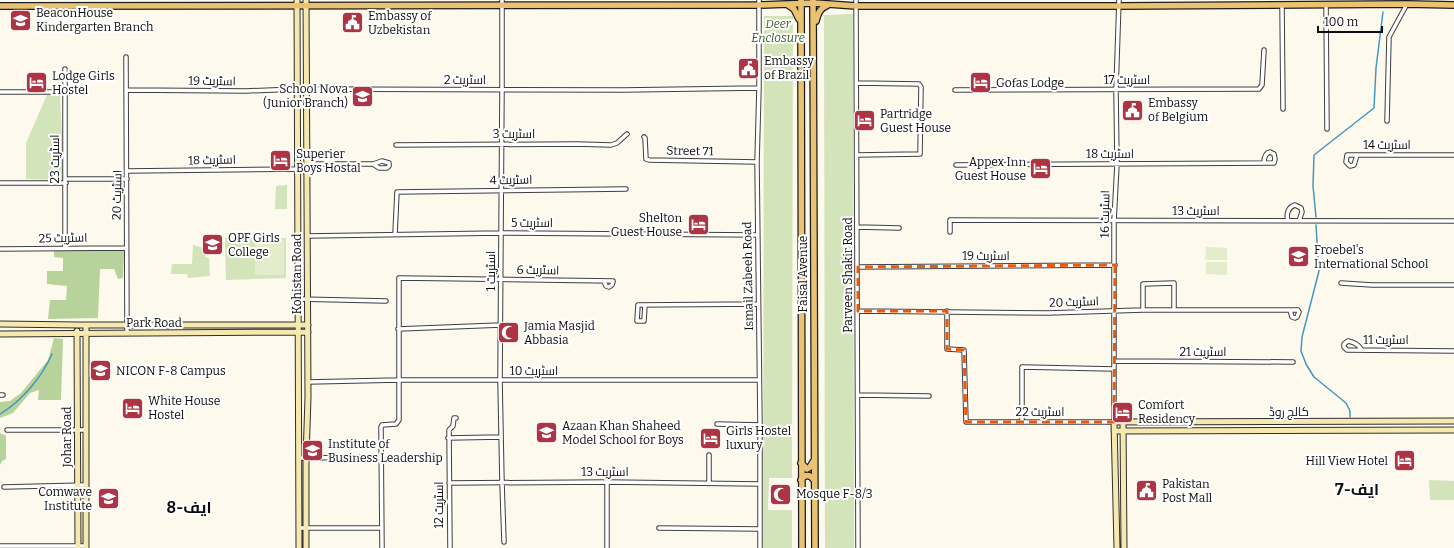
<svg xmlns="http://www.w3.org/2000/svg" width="1454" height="548" viewBox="0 0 1454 548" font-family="Bitter,Cairo,serif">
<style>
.green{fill:#d3e3ba}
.forest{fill:#b8d29c}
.pitch{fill:#e3eccb}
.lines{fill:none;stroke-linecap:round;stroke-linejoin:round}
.stream{stroke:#4697be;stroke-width:1.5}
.street-casing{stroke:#3f3f3f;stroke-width:5.5}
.secondary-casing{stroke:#2e2e2e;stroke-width:7}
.primary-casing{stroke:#1d1d1d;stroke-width:8}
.street{stroke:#fff;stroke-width:3.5}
.secondary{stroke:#f6e9af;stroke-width:5}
.primary{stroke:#e9c371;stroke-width:5.5}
.marked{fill:none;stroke:#e8590c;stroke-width:3;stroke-dasharray:8 5;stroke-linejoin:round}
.labels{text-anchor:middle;stroke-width:4;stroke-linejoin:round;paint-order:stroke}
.poi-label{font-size:12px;fill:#0c0c0c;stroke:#fff;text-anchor:start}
.park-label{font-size:12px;font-style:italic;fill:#345c24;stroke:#fff}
.street-label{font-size:12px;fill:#0c0c0c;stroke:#fff}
.district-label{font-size:16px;font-weight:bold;fill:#0c0c0c;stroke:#fff}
</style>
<rect width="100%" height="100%" fill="#fdf9ed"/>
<path class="green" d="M853 14 854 548H825L824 15Z
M764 16H793L792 478H769L768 510H792V548H763Z
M47 95H60L64 180 26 179V143Z
M287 185V209H275L276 186Z
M225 238H286V278L226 280Z
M193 245 205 248V257L209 258 210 276 188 278 187 274H171L172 264H192Z
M1429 480 1454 481V500H1430Z"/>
<path class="forest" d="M54 249 124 250 123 278 118 279 114 269H100L98 318 48 319 50 300H66L67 286 47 284V271H63V258L54 257Z
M54 338 63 339 61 400H38L39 390 30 393 13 413 0 418V402L10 401 21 393 48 360Z
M0 433 6 436V459L2 461 0 465Z"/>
<path class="pitch" d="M255 238 284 239V275H255Z
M1206 247 1227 248V260H1205Z
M1206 262H1227V275L1206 274Z"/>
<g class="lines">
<path class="stream" d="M1316 217 1313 186 1314 155 1374 108 1376 68 1383 12
M1316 225 1319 271 1302 337 1301 351 1306 364 1314 377 1346 403 1350 411V417
M0 414C22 401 42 377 52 354"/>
<defs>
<path id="street" d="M502 0V90L500 380 502 483 504 542
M759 0V88L757 162 760 425V548
M856 0 858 548
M1326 4 1327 129
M1282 5 1283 109
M126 57 127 333
M857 83 919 84 921 87 920 154 857 155
M126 90 246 91 297 89 623 90 759 88
M955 90 1259 89 1262 85 1264 50
M0 92H65
M1387 121 1389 37 1407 4
M644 137 645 138 646 159 649 160 757 162
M396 145 577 144 611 145 617 143 627 134
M1357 155 1354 165 1350 166 1346 162 1347 155H1454
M307 164H373L382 161 389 163V166L387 168H379L373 164
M956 165 1274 163 1275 159 1274 154 1270 152C1265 153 1264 158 1264 163
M127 171 307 169
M66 179H127
M0 183H66
M1288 221C1286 214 1288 207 1295 205L1301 208 1302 212 1299 221
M857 227 899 228
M950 232V220L1454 221
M395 234 397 192 626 189
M307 236 501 233 757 235
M65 248V69
M0 249 126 248
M858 267 1115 265
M1341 283 1372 285H1454
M298 299 386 301
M645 305 644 321H637L638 305 758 304
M1143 310V284L1174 283V310
M858 311 1048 313 1143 310H1298L1299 312 1297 317 1295 318 1292 317 1290 310
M947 311V349L964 350 966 422H1114V221L1117 164 1116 90 1119 0
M398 329 501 325
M1361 349C1358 344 1354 342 1348 341L1344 344V347L1347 350 1454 351
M1114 361 1293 362
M308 382 399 380H759
M0 395H3
M858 395 929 396
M1022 422V367L1114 369
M717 424 760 425
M7 430H86
M448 438 501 437
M709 455V482
M299 458 382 457
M607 482V548
M449 483 607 482 760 484
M4 487 86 485
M299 528H382
M659 528 759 529
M0 546H86
M382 548 381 427 382 425 396 424 399 420V278L613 281V282L612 285 609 287 606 286 604 281
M450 548 449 430 453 426 454 418H456"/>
<path id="secondary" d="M297 0 299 548
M0 324 80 325H308
M77 331 78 548
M0 334 308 332
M1123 422 1124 548
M1114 431 1454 430
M86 548V325
M306 548V458L308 397 306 0
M1117 548 1114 422 1454 421"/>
<path id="primary" d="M801 0 802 548
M813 0 815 548
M788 5 794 9 799 19
M0 6 759 5 814 3 856 6H1119L1407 4 1454 5
M816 21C818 13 820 8 828 5
M801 463 807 469 810 467 813 462
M801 480C805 474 810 474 814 480"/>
</defs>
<use href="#street" class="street-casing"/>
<use href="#secondary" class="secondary-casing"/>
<use href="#primary" class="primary-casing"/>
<use href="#street" class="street"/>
<use href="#secondary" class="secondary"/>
<use href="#primary" class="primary"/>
</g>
<path class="marked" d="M1115 265 1114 422H966L964 350 947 349V311H858V267Z"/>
<defs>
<symbol id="school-square" viewBox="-11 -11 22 22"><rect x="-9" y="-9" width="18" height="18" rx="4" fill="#ac3443" stroke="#fff"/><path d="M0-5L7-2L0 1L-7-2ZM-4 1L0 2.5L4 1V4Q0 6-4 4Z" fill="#fff"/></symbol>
<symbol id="civic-square" viewBox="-11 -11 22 22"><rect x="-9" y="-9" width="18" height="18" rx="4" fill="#ac3443" stroke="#fff"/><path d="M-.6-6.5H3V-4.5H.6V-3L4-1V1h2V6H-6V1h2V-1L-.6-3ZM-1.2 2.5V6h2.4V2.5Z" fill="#fff"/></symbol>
<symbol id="hotel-square" viewBox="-11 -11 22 22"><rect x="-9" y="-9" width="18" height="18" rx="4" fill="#ac3443" stroke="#fff"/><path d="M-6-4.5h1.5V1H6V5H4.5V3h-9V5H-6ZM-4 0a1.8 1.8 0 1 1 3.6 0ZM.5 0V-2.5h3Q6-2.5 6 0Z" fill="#fff"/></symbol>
<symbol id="university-square" viewBox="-11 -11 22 22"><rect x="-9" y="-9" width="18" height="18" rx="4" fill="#ac3443" stroke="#fff"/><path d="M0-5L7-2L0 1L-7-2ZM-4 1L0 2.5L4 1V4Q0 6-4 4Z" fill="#fff"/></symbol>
<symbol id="mosque-square" viewBox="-11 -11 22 22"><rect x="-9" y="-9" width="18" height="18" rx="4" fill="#ac3443" stroke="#fff"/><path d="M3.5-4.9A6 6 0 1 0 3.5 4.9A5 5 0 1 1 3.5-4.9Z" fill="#fff"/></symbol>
</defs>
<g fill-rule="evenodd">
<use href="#school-square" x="8" y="8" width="25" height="25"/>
<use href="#civic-square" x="340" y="10" width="25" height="25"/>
<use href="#civic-square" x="736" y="56" width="25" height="25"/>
<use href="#hotel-square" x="24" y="70" width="25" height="25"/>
<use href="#hotel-square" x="968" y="70" width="25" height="25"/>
<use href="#school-square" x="350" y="84" width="25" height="25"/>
<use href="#civic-square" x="1120" y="98" width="25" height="25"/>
<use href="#hotel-square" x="852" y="108" width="25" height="25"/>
<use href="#hotel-square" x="268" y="148" width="25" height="25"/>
<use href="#hotel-square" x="1028" y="156" width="25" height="25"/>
<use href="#hotel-square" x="686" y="212" width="25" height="25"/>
<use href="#university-square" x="200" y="232" width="25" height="25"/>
<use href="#school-square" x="1286" y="244" width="25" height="25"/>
<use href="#mosque-square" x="496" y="320" width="25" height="25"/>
<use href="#university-square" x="88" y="358" width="25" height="25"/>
<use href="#hotel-square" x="120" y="396" width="25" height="25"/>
<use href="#hotel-square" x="1110" y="400" width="25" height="25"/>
<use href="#school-square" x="534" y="420" width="25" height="25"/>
<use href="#hotel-square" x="698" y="426" width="25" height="25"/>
<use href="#university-square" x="300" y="438" width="25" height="25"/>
<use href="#hotel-square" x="1392" y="448" width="25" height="25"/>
<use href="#civic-square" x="1134" y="478" width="25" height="25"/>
<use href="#mosque-square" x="768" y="482" width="25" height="25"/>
<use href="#university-square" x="96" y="486" width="25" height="25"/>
</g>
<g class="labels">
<g class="poi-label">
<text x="36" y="17">BeaconHouse<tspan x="36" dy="14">Kindergarten Branch</tspan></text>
<text x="368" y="20">Embassy of<tspan x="368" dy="14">Uzbekistan</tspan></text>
<text x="764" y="65">Embassy<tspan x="764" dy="14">of Brazil</tspan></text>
<text x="52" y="80">Lodge Girls<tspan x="52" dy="14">Hostel</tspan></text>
<text x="996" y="87">Gofas Lodge</text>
<text x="348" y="93" text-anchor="end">School Nova<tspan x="348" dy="14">(Junior Branch)</tspan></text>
<text x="1148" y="107">Embassy<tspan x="1148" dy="14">of Belgium</tspan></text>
<text x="880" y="118">Partridge<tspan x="880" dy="14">Guest House</tspan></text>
<text x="296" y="158">Superier<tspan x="296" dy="14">Boys Hostal</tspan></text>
<text x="1026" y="166" text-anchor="end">Appex Inn<tspan x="1026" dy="14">Guest House</tspan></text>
<text x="682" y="222" text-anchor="end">Shelton<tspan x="682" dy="14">Guest House</tspan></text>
<text x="228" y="242">OPF Girls<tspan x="228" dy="14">College</tspan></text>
<text x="1314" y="254">Froebel's<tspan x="1314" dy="14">International School</tspan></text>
<text x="524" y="330">Jamia Masjid<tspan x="524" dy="14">Abbasia</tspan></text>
<text x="116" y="375">NICON F-8 Campus</text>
<text x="148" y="405">White House<tspan x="148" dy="14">Hostel</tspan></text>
<text x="1138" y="409">Comfort<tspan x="1138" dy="14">Residency</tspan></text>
<text x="562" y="430">Azaan Khan Shaheed<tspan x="562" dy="14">Model School for Boys</tspan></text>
<text x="726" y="435">Girls Hostel<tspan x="726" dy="14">luxury</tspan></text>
<text x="328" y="448">Institute of<tspan x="328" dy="14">Business Leadership</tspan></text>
<text x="1388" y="465" text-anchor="end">Hill View Hotel</text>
<text x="1162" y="488">Pakistan<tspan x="1162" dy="14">Post Mall</tspan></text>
<text x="92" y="496" text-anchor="end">Comwave<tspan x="92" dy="14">Institute</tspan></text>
<text x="796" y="498">Mosque F-8/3</text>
</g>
<g class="park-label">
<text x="778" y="28">Deer<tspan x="778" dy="14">Enclosure</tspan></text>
</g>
<g class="street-label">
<text x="465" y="84">اسٹریٹ 2</text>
<text x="1127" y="84">اسٹریٹ 17</text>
<text transform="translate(212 81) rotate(1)" y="4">اسٹریٹ 19</text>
<text x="514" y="138">اسٹریٹ 3</text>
<text x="1387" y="149">اسٹریٹ 14</text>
<text transform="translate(690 151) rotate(1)" y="4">Street 71</text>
<text x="1110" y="158">اسٹریٹ 18</text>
<text transform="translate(55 159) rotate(-90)" y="4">اسٹریٹ 23</text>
<text transform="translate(212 160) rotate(-1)" y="4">اسٹریٹ 18</text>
<text transform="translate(511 180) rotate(-1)" y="4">اسٹریٹ 4</text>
<text transform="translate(117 195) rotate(-89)" y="4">اسٹریٹ 20</text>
<text x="1196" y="215">اسٹریٹ 13</text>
<text transform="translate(1105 214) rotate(-89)" y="4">اسٹریٹ 16</text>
<text x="532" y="227">اسٹریٹ 5</text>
<text transform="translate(63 238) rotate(-1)" y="4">اسٹریٹ 25</text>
<text x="986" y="260">اسٹریٹ 19</text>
<text transform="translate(538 270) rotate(1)" y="4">اسٹریٹ 6</text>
<text transform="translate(491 271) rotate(-90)" y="4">اسٹریٹ 1</text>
<text transform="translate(297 274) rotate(-90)" y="4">Kohistan Road</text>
<text transform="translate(803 274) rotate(-90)" y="4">Faisal Avenue</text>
<text transform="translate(848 275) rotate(-90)" y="4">Parveen Shakir Road</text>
<text transform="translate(748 276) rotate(-91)" y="4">Ismail Zabeeh Road</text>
<text transform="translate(1074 302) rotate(-2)" y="4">اسٹریٹ 20</text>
<text x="154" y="327">Park Road</text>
<text x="1386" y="344">اسٹریٹ 11</text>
<text x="1203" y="356">اسٹریٹ 21</text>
<text x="534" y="375">اسٹریٹ 10</text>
<text x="1040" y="416">اسٹریٹ 22</text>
<text x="1289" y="416">کالج روڈ</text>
<text transform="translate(67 437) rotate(-90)" y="4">Johar Road</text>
<text x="605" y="476">اسٹریٹ 13</text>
<text transform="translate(439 505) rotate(-90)" y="4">اسٹریٹ 12</text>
</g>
<g class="district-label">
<text x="1357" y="495">ایف-7</text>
<text x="189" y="513">ایف-8</text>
</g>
</g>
<path d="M1318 26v6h64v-6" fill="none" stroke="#0c0c0c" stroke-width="2"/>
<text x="1324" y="26" font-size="12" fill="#0c0c0c" stroke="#ffffff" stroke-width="3" paint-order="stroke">100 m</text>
</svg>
